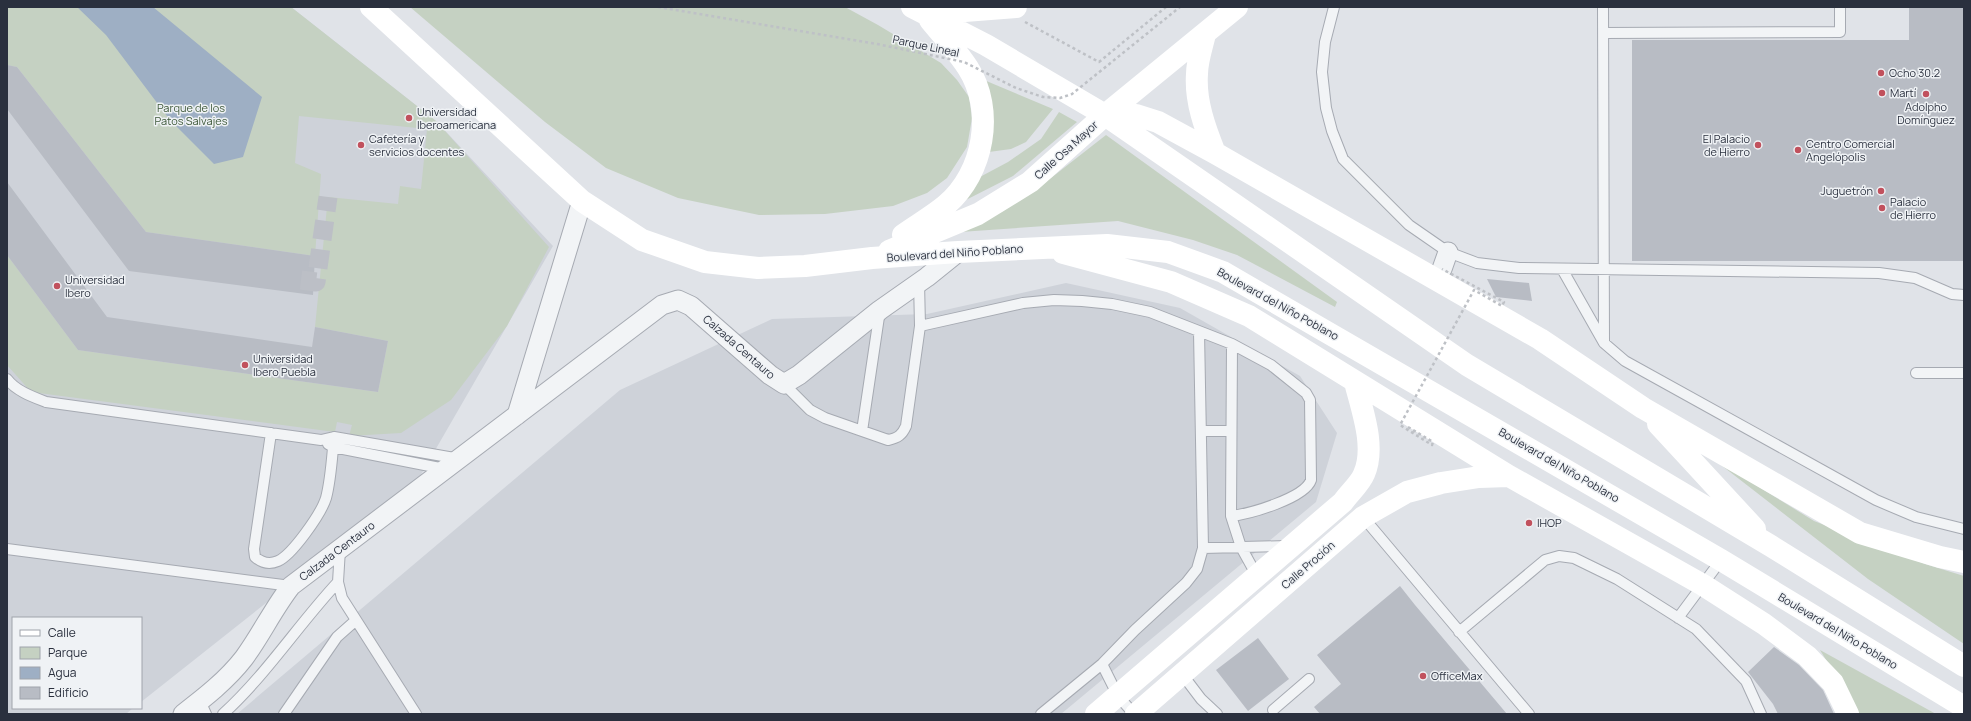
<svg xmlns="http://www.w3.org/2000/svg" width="1971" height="721" viewBox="0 0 1971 721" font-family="Manrope,sans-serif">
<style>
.built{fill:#ced2d9}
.green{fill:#c5d1c2}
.water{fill:#9eafc4}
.building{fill:#b8bcc4}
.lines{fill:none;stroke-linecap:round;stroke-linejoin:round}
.street-tunnel{stroke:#bcbfc6;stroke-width:19;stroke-dasharray:19 10;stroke-linecap:butt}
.lane-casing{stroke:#a6aab2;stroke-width:12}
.street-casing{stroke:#a6aab2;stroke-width:21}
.path{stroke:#bec1c6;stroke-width:2.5;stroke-dasharray:3 3;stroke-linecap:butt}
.lane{stroke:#f2f4f6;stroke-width:10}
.street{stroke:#f2f4f6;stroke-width:19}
.secondary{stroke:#fff;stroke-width:22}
.path-bridge{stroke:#bec1c6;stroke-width:2.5;stroke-dasharray:3 3;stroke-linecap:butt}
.poi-dot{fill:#c1515d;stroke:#eff2f5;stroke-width:1.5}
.labels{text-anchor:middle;stroke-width:3;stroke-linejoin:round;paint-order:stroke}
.street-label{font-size:11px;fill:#2a303e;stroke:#eff2f5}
.poi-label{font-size:11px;fill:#2a303e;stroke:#eff2f5;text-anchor:start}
.park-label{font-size:11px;fill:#3d5839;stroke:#eff2f5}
</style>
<rect width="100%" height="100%" fill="#e0e3e8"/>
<path class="built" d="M7 7H291L436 121 553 246 415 485 141 702V618H13V708H133L126 714H7Z
M1066 283 1180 308 1300 376 1337 433 1316 502 1061 714H237L620 390 772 319 927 314Z"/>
<path class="green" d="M7 7H291L436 121 549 247 507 326 451 400 401 433 349 436 352 425 337 422 335 432 31 392 7 365V255L78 350 378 392 388 341 315 327 328 197 398 204 400 186 421 189 427 129 299 116 295 163 321 174 315 256 146 232 17 67 7 65Z
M410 7H845L878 25 941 63 957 80 969 97 972 118 967 147 947 178 927 193 893 206 825 214 759 215 678 198 606 168 545 122Z
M984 80 1053 109 1026 142 1011 149 989 152Z
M1059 112 1077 122 1013 176 958 204 978 178 1008 162 1041 139Z
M1106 135 1337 302 1335 307 1237 255 1193 240 1118 221 960 232 1003 211 1051 178Z
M1712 458 1814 521 1925 564 1964 576V644L1868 579Z
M1820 650 1936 714H1859Z"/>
<path class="water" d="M77 7H153L262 97 243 157 214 164 170 120 106 35Z"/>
<path class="building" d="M1909 7H1964V261H1632V40H1909Z
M7 65 17 67 146 232 315 256 313 295 129 271 7 109Z
M7 182 107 317 312 347 315 327 388 341 378 392 78 350 7 255Z
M1487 279 1529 283 1532 301 1496 297Z
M1400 586 1415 605 1507 714H1320L1314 707 1341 684 1317 655Z
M1258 638 1289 679 1248 711 1216 670Z
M1774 647 1799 665 1823 690 1834 714H1778L1773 704 1748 672Z"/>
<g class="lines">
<path class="street-tunnel" d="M301 280 316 282 328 197"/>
<defs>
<path id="lane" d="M1334 7 1325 42 1322 72 1326 108 1332 131 1343 159 1409 225 1448 252 1477 263 1519 268 1879 273 1915 278 1952 294 1964 295
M1603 7 1604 341
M1603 33 1840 32V7
M1562 269 1604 343 1625 361 1876 500 1916 517 1964 529
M920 326 1023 303 1054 300 1082 301 1112 304 1150 312 1232 344 1271 365 1306 393 1310 400 1311 480C1305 498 1250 514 1231 516
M1232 344 1231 516 1241 547 1257 576
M1916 373H1964
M7 379C16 391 33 397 46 402L321 440 334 437 460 459
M784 384 810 410 825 418 888 440C898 438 902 435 906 426L920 326 919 282
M862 431 880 310
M1201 431H1231
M271 433 254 549 255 557C262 563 269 565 278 561 292 555 321 514 326 498 331 479 332 457 334 437
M328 444 333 447 445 469
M1363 517 1529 714
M1203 548 1287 546
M7 549 291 586
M340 549 338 582 342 598 416 714
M1678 618 1721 560
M1459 632 1545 560 1559 556 1574 558 1617 579 1696 629 1746 681 1761 714
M1102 664 1118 696 1134 714
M1182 674 1201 699 1217 714
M200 701 206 714
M1273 710 1309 679
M223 714C266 675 298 625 338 582
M284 714 337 637 355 621
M1041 714 1102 664 1135 630 1186 583 1197 569 1203 548 1199 332"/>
<path id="street" d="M1442 269 1448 252
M517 415 582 201
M183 714C204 698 227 680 244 658 261 635 273 609 291 586L662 305 678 300 691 306 770 375 784 384 799 375 880 310 927 277 958 252"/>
</defs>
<use href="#lane" class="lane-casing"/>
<use href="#street" class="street-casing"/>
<path class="path" d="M1025 22 1099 62 1166 7"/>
<use href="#lane" class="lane"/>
<use href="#street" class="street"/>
<path class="secondary" d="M371 7 582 201 642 240 705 262 758 268 805 266 872 258 958 252 1107 245 1168 252 1223 272 1721 560 1964 707
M912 7 986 45 1105 115 1467 365 1771 546 1964 666
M926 14 1016 7
M1205 34C1202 47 1197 61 1197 74 1195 101 1205 128 1215 153
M1105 115H1136L1158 122 1215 153 1540 339 1643 408 1860 533 1940 557 1964 562
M903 235C917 225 933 216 946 205 984 173 995 110 968 68 957 51 943 36 930 20
M889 251 978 214 1030 182 1105 115 1237 7
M1063 253 1171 282 1249 316 1509 476 1703 585 1764 624 1807 656 1833 683 1848 714
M1658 424 1755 529
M1096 714 1343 502C1349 493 1360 484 1364 474 1376 447 1362 410 1355 382
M1136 714 1363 517 1407 492 1441 483 1479 477 1509 476"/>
<path class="path-bridge" d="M658 7 877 44 964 62 1016 88 1043 97 1060 98 1072 94 1180 7
M1408 427 1433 442 1432 445 1400 425 1474 290 1502 306 1504 302 1442 269"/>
</g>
<g class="poi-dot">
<circle cx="1881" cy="73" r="4"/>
<circle cx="1882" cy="93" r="4"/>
<circle cx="1926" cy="94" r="4"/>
<circle cx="409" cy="118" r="4"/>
<circle cx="361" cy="145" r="4"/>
<circle cx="1758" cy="145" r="4"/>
<circle cx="1798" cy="150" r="4"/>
<circle cx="1881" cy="191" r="4"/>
<circle cx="1882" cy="208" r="4"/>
<circle cx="57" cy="286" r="4"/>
<circle cx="245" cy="365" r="4"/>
<circle cx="1529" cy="523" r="4"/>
<circle cx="1423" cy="676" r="4"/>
</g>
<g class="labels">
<g class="street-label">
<text transform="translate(926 46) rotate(12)" y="4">Parque Lineal</text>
<text transform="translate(1066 150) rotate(-42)" y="4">Calle Osa Mayor</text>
<text transform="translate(955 253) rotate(-4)" y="4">Boulevard del Niño Poblano</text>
<text transform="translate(1278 304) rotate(29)" y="4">Boulevard del Niño Poblano</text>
<text transform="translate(739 347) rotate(41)" y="4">Calzada Centauro</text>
<text transform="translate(1559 465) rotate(30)" y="4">Boulevard del Niño Poblano</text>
<text transform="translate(337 551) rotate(-37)" y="4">Calzada Centauro</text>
<text transform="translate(1308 565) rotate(-41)" y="4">Calle Proción</text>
<text transform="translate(1838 631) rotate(31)" y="4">Boulevard del Niño Poblano</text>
</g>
<g class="poi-label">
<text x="1889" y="77">Ocho 30.2</text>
<text x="1890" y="97">Martí</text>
<text x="1926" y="111" text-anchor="middle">Adolpho<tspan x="1926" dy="13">Domínguez</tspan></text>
<text x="417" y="116">Universidad<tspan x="417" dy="13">Iberoamericana</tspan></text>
<text x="369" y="143">Cafetería y<tspan x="369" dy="13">servicios docentes</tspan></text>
<text x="1750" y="143" text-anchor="end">El Palacio<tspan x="1750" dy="13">de Hierro</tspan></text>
<text x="1806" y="148">Centro Comercial<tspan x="1806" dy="13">Angelópolis</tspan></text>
<text x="1873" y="195" text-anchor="end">Juguetrón</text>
<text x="1890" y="206">Palacio<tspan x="1890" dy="13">de Hierro</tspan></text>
<text x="65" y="284">Universidad<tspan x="65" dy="13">Ibero</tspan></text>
<text x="253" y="363">Universidad<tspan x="253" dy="13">Ibero Puebla</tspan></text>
<text x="1537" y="527">IHOP</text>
<text x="1431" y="680">OfficeMax</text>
</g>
<g class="park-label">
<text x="191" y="112">Parque de los<tspan x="191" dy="13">Patos Salvajes</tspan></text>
</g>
</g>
<rect width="1971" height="721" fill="none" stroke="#2a303e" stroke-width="16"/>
<rect x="12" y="617" width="130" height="92" fill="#eff2f5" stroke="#a0a4ac"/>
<rect x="20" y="630" width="20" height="6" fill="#ffffff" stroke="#a0a4ac"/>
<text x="48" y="637" font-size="12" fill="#2a303e">Calle</text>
<rect x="20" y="647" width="20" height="12" fill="#c5d1c2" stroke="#a0a4ac"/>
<text x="48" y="657" font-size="12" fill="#2a303e">Parque</text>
<rect x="20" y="667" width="20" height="12" fill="#9eafc4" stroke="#a0a4ac"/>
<text x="48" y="677" font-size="12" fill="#2a303e">Agua</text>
<rect x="20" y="687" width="20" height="12" fill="#b8bcc4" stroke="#a0a4ac"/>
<text x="48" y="697" font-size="12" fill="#2a303e">Edificio</text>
</svg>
